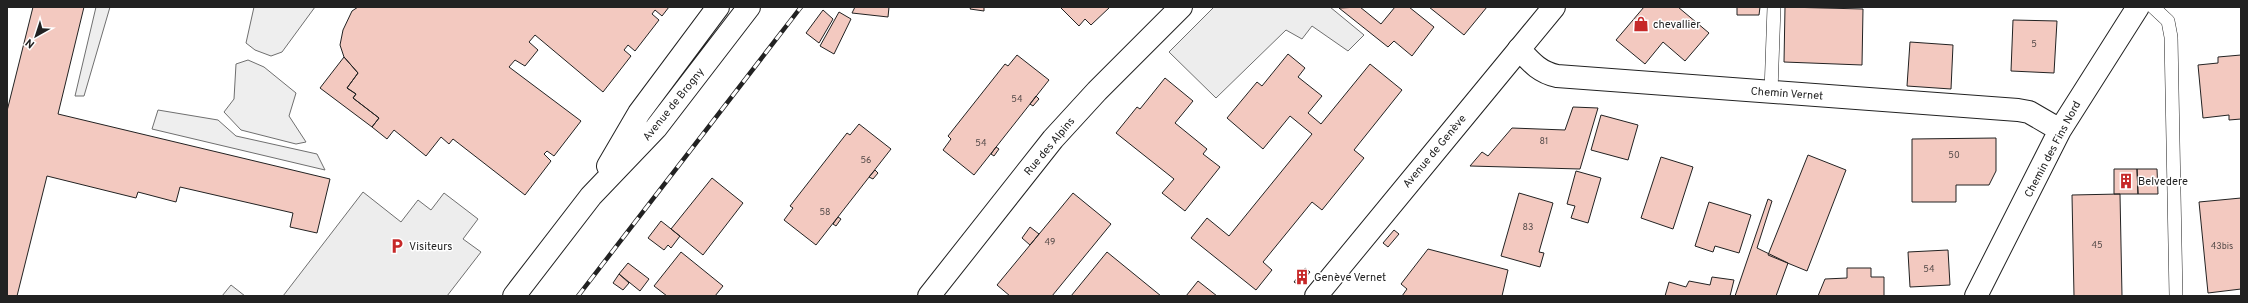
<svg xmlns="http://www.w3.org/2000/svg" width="2248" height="303" viewBox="0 0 2248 303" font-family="Overpass,sans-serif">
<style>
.green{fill:#eee;stroke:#6f6f6f}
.parking{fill:#ededed;stroke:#6f6f6f}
.building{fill:#f3c9c0;stroke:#222}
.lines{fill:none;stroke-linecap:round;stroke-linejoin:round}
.service-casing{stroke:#222;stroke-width:14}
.minor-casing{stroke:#222;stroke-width:24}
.secondary-casing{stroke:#222;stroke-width:24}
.primary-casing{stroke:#222;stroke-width:24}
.service{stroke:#fff;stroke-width:13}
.minor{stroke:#fff;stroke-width:22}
.secondary{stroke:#fff;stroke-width:22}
.primary{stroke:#fff;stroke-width:22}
.rail-casing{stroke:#222;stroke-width:4.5}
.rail{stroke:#fff;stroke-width:3;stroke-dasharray:9;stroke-linecap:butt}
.labels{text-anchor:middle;stroke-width:3;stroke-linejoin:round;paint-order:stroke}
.number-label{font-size:9px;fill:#564c4a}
.poi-label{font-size:11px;fill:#222;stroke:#fff;text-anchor:start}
.street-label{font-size:11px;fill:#222;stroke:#fff}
</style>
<rect width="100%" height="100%" fill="#fff"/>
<path class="green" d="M96 7H110L84 96H75Z
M254 7H315L282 52 271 56 255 50 246 43Z
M248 60 264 67 296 93 289 116 306 142 296 144 241 130 224 112 234 99 236 64Z
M158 110 218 120 236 136 317 154 325 170 152 129Z"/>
<path class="parking" d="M1214 7H1330L1364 35 1348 51 1312 26 1302 39 1286 30 1216 98 1169 52Z
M363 192 401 222 418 200 431 210 444 193 478 219 463 239 481 252 447 296H283Z
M231 285 245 296H222Z"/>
<path class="building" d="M33 7H84L58 114 330 179 317 233 290 227 293 213 180 187 176 202 138 192 136 198 47 176 17 296H7V111Z
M358 7H669L662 16 655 10 652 14 659 20 635 51 628 45 624 50 631 56 603 92 535 35 529 42 538 50 525 66 515 60 509 67 581 121 554 156 547 151 544 154 551 161 525 195 453 139 449 144 441 137 426 156 394 130 387 139 372 127 379 118 353 98 356 94 347 88 358 73 344 57 340 45 343 30 352 11Z
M855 7H889L888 17 852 13Z
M971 7H984V11L970 9Z
M1060 7H1110L1091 25 1085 19 1079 26Z
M1360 7 1381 24 1395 7H1409L1434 27 1412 56 1394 41 1388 47 1339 8Z
M1429 7H1487L1464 35Z
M1644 7H1678L1709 33 1685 61 1663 42 1645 64 1616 40Z
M1737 7H1760L1759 15H1737Z
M1785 7 1863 9 1862 65 1784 62Z
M823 10 833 19 819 43 806 33Z
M839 12 851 19 834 54 820 46Z
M2013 20 2057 21 2054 73 2011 71Z
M1910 42 1953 45 1951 89 1907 86Z
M1288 54 1305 68 1298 77 1322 96 1308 113 1321 124 1370 64 1402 90 1354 150 1364 158 1322 210 1312 202 1263 262 1272 270 1256 290 1191 238 1207 218 1229 236 1312 134 1290 116 1263 149 1227 118 1257 82 1262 86Z
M1017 55 1049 80 974 175 943 150 951 139 948 136 1005 64 1008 66Z
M2241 55V119L2229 120V115L2203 118 2198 65 2218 63V57Z
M344 57 358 73 347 88 356 94 353 98 379 118 372 127 320 88Z
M1165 78 1193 101 1175 123 1207 149 1203 154 1220 167 1185 211 1162 193 1174 179 1116 133 1137 107 1140 109Z
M1036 96 1039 99 1033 106 1030 104Z
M1573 107 1598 108 1580 169 1470 166 1482 152 1488 156 1512 128 1565 130Z
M1601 115 1638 125 1628 160 1591 150Z
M859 124 891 149 816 245 784 220 793 208 790 206 847 133 850 135Z
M1996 138V171L1989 185H1956V202H1912V139Z
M996 147 999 149 994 156 991 154Z
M1808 155 1846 170 1807 271 1768 255Z
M1661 157 1693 167 1673 229 1641 218Z
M2114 169H2137L2138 194H2114Z
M2137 169H2157L2158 194H2138Z
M875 170 878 173 873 179 869 177Z
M1576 171 1601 178 1588 223 1571 218 1575 206 1567 204Z
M712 178 743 203 703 255 671 229Z
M1073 193 1111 224 1052 296H1010L997 285Z
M1519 193 1553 203 1539 252 1544 253 1540 267 1501 256Z
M2120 194 2122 296H2074L2072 195Z
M2241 198V289L2208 293 2199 202Z
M1768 199 1772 201 1757 248 1788 263 1776 296H1735Z
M1709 202 1751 215 1739 253 1715 246 1713 252 1695 246Z
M838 217 841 219 836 226 833 224Z
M661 221 680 236 671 248 668 245 664 250 648 238Z
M1030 227 1039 234 1030 245 1022 238Z
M1394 230 1399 234 1388 247 1383 243Z
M1428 249 1508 270 1502 296H1402L1407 289 1401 284Z
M1948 250 1950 285 1910 287 1908 252Z
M681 252 723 286 715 296H667L654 286Z
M1107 252 1161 296H1071Z
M628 263 649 279 640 291 619 274Z
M1305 268 1310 272 1299 285 1294 282Z
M1847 268H1871V277H1884V296H1818L1825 279 1847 278Z
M619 274 629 283 623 290 613 283Z
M1712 277 1734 280 1730 296H1665L1669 282 1686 287 1689 281 1710 285Z
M1198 281 1217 296H1186Z"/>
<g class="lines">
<defs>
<path id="service" d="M2153 7 2168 21 2171 37 2176 296
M1771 92 1774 7"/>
<path id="minor" d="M1519 49C1531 62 1539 72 1557 76L2018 110 2029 112 2060 130
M929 296 1053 139 1097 91 1181 7
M1976 296 2060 130 2138 7"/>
<path id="secondary" d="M608 166 639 113 718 7
M514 296 591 196 656 128 749 7"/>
<path id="primary" d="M1316 296 1554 7"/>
</defs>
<use href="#service" class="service-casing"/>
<use href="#minor" class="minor-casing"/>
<use href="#secondary" class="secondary-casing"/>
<use href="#primary" class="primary-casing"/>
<use href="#service" class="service"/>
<use href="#minor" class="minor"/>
<use href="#secondary" class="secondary"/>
<use href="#primary" class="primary"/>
<defs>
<path id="rail" d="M578 296 801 7"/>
</defs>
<use href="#rail" class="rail-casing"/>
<use href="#rail" class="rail"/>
</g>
<defs>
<symbol id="shop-bare" viewBox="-9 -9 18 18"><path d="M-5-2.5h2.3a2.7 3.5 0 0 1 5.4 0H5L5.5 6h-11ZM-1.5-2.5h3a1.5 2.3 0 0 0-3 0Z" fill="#c62828" stroke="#fff" stroke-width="2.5" paint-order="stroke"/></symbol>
<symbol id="building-bare" viewBox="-9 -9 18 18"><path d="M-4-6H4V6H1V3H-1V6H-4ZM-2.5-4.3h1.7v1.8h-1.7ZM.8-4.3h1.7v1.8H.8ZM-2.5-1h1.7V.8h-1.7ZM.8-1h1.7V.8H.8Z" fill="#c62828" stroke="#fff" stroke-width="2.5" paint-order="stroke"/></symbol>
<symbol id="parking-bare" viewBox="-9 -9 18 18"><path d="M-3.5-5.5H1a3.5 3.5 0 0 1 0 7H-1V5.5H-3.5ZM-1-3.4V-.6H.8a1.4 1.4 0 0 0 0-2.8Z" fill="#c62828" stroke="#fff" stroke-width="2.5" paint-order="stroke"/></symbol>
</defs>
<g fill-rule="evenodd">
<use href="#shop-bare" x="1630" y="13" width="22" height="22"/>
<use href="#building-bare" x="2115" y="170" width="22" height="22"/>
<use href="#parking-bare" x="386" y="235" width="22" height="22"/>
<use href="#building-bare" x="1291" y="266" width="22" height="22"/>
</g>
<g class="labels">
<g class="number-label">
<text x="2034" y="47">5</text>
<text x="1017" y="102">54</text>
<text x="1544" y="144">81</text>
<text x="981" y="146">54</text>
<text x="1954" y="158">50</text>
<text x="866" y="163">56</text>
<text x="825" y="215">58</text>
<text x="1528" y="230">83</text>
<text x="1050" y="245">49</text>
<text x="2097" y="248">45</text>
<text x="2222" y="249">43bis</text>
<text x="1929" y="272">54</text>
</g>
<g class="poi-label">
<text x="1653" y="28">chevallier</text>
<text x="2138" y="185">Belvedere</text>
<text x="409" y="250">Visiteurs</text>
<text x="1314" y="281">Genève Vernet</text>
</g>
<g class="street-label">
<text transform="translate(1787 93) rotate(4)" y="4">Chemin Vernet</text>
<text transform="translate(673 104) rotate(-51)" y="4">Avenue de Brogny</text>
<text transform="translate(1049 146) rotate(-50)" y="4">Rue des Alpins</text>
<text transform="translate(2052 149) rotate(-62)" y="4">Chemin des Fins Nord</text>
<text transform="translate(1434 151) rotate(-50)" y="4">Avenue de Genève</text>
</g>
</g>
<rect width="2248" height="303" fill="none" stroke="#222222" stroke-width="16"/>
<g transform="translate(36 36) rotate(219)" stroke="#ffffff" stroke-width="3" paint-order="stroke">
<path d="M0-3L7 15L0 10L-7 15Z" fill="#222222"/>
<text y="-6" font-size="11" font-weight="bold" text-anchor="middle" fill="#222222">N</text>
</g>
</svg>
